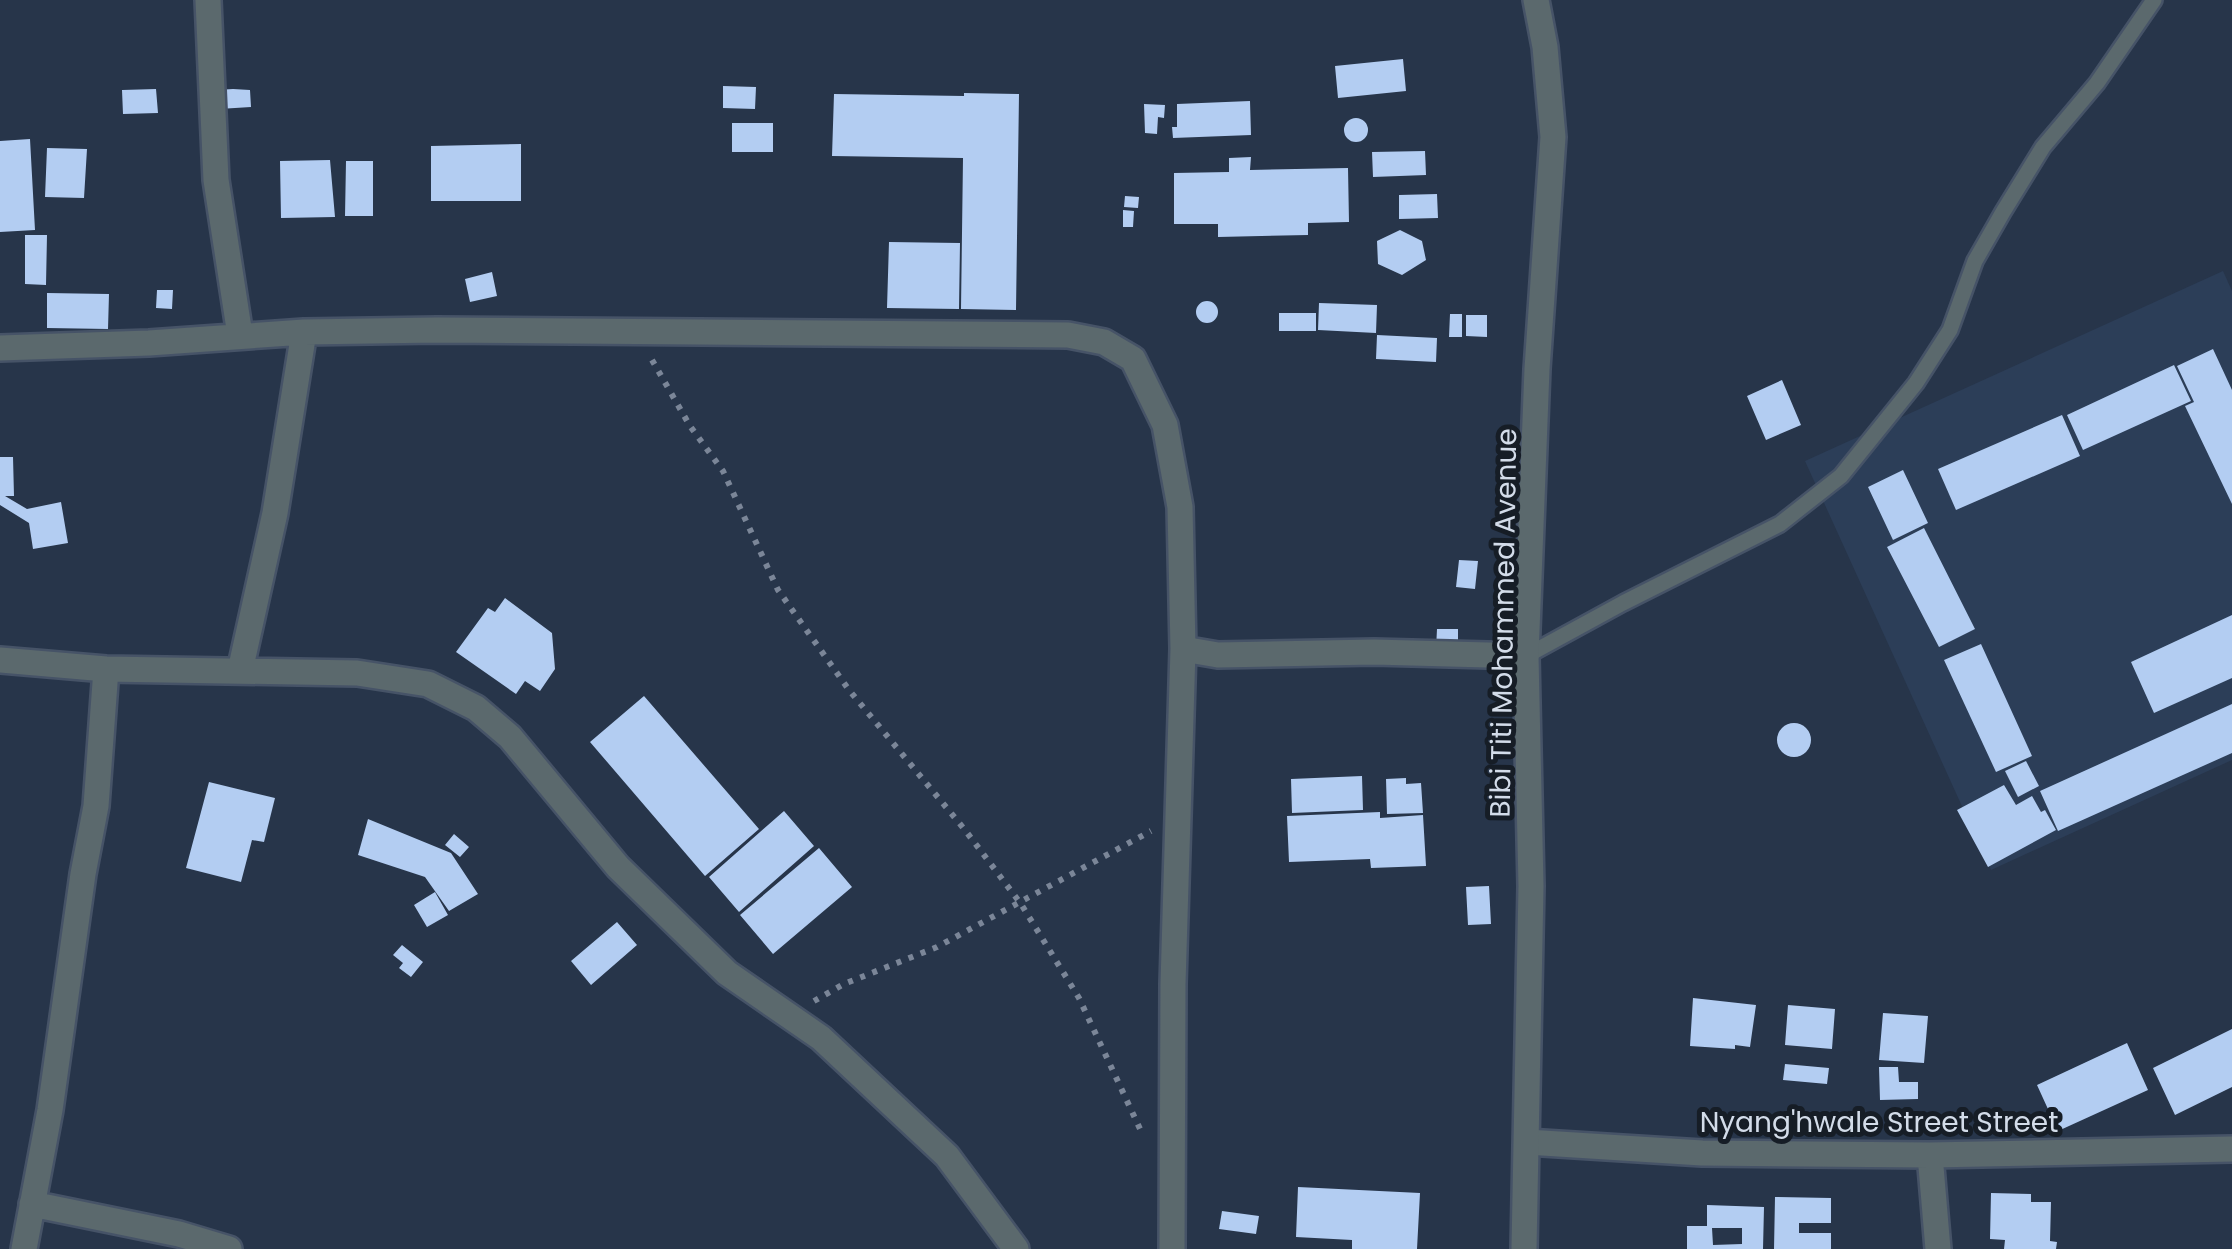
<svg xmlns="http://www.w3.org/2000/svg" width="2232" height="1249" viewBox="0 0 2232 1249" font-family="Poppins,sans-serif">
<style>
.built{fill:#2c3e58}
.building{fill:#b3cdf2;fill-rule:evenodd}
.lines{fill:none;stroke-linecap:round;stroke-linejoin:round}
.service-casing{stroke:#465367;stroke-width:20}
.minor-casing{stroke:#465367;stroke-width:30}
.tertiary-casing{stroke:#465367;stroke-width:30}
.path{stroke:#7b8698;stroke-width:6;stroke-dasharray:5 8;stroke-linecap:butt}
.service{stroke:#5b696d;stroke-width:15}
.minor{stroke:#5b696d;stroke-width:25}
.tertiary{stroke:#5b696d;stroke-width:25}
.labels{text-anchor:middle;stroke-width:10;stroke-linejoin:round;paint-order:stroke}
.street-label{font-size:28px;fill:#d3dce9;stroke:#161d26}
</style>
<rect width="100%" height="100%" fill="#27354a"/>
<path class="built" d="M2223 271 2232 291V760L1991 870 1805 461Z"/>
<path class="building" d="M1403 59 1406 91 1338 98 1335 66Z
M723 86 756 87 755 109 723 108Z
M156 89 158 113 123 114 122 90Z
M233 89 250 90 251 107 219 109 217 90Z
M964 93 1019 94 1016 310 961 309 963 158 832 156 834 94 964 96Z
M1250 101 1251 135 1173 138 1172 127H1177V104Z
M1144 104 1165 105 1164 118 1158 117 1157 134 1145 133Z
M1344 130a12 12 0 1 1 24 0a12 12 0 1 1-24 0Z
M732 123H773V152H732Z
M30 139 35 230 0 232V141Z
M521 144V201H431V146Z
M47 148 87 149 84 198 45 197Z
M1425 151 1426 175 1373 177 1372 152Z
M1251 157 1250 170 1348 168 1349 222 1308 223V235L1218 237V224H1174V173L1229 172V158Z
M330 160 335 217 281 218 280 161Z
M346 161H373V216H345Z
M1437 194 1438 218 1399 219V195Z
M1125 196 1139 197 1138 208 1124 207Z
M1123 210 1134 211 1133 227H1123Z
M1400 230 1422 241 1426 260 1402 275 1378 264 1377 241Z
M25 235H47L46 285 25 284Z
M889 242 960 243 959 309 887 308Z
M492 272 497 296 470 302 465 279Z
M157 290H173L172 309 156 308Z
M47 293 109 294 108 329 47 328Z
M1196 312a11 11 0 1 1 22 0a11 11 0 1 1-22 0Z
M1319 303 1377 305 1376 333 1318 330Z
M1279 313H1316V331H1279Z
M1450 314H1462V337H1449Z
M1466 315H1487V337L1466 336Z
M1377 335 1437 338 1436 362 1376 359Z
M2213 349 2232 390V504L2185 406 2194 402 2177 366Z
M2174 365 2191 401 2083 450 2067 415Z
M1782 380 1801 425 1766 440 1747 396Z
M2062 415 2080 456 1956 510 1938 469Z
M0 457H13L14 496H5L27 509 61 502 68 543 33 549 29 523 0 505Z
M1903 470 1928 523 1893 540 1868 487Z
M1924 528 1975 629 1939 647 1887 547Z
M1459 560 1478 561 1475 589 1456 587Z
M505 598 552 633 555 669 540 691 525 681 516 694 456 652 488 608 495 612Z
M2232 615V678L2154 713 2131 662Z
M1437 629H1458V649H1436Z
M1981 644 2032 756 1996 772 1944 660Z
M644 696 759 829 705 876 590 742Z
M2232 704V753L2058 831 2040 791Z
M1777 740a17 17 0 1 1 34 0a17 17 0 1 1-34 0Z
M2026 761 2039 786 2018 797 2005 771Z
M1362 776 1363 810 1292 813 1291 779Z
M1406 778V784L1421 783 1423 813 1387 814 1386 779Z
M209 782 275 798 264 842 252 840 241 882 186 868Z
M2004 785 2016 805 2032 796 2041 812 2045 810 2056 830 1988 867 1957 810Z
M784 811 814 846 739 912 709 877Z
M1380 812V818L1423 815 1426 866 1371 868 1370 859 1289 862 1287 816Z
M368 819 451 853 478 894 449 911 425 877 358 855Z
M454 834 469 847 460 857 445 845Z
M819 848 852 887 773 954 740 915Z
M1489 886 1491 924 1468 925 1466 887Z
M435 892 448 915 427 927 414 905Z
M617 922 637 945 591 985 571 961Z
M402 945 423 962 411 977 399 968 403 963 393 955Z
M1693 998 1756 1005 1750 1047 1735 1045V1049L1690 1046Z
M1788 1005 1835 1009 1832 1049 1785 1045Z
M1883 1013 1928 1016 1924 1063 1879 1060Z
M2232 1029V1087L2175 1115 2153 1068Z
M2127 1043 2148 1090 2058 1131 2037 1085Z
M1785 1064 1829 1068 1827 1084 1783 1080Z
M1879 1067H1898L1899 1082H1918V1099L1880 1100Z
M1298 1187 1420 1193 1417 1249H1352V1240L1296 1237Z
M1991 1193 2031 1194V1202H2051L2050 1241 2057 1242 2056 1249H2004L2005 1240 1990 1239Z
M1775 1197 1831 1198V1223H1799V1233H1831V1249H1774Z
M1707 1205 1764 1207 1763 1249H1687V1226H1707ZM1712 1228H1742V1244L1713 1245Z
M1222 1211 1259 1216 1256 1234 1219 1229Z"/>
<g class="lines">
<defs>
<path id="service" d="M1526 656 1623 603 1780 524 1841 476 1916 383 1950 330 1975 261 2003 212 2043 147 2097 83 2154 0"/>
<path id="minor" d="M208 0 216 180 240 335
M0 348 149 343 304 332 437 330 1068 335 1104 342 1133 359 1165 425 1180 507 1183 649 1173 984 1172 1249
M1183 649 1218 655 1374 652 1526 656
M0 660 106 669 357 673 428 684 476 708 510 737 618 867 727 973 821 1038 947 1156 1016 1249
M240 671 275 513 304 332
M1527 1142 1702 1153 1930 1155 2232 1149
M1930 1155 1938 1249
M32 1204 179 1234 229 1249
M24 1249 50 1110 83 874 96 806 106 669"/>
<path id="tertiary" d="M1524 1249 1531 886 1526 656 1537 369 1553 137 1545 47 1536 0"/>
</defs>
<use href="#service" class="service-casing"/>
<use href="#minor" class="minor-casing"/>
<use href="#tertiary" class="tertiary-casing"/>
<path class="path" d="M652 360 690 426 723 471 778 590 849 690 965 830 1021 904 1079 998 1141 1131
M814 1001 844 984 937 947 1151 831"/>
<use href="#service" class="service"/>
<use href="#minor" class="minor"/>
<use href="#tertiary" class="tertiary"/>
</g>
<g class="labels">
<g class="street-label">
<text transform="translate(1503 623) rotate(-89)" y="10">Bibi Titi Mohammed Avenue</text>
<text x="1879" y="1132">Nyang'hwale Street Street</text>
</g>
</g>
</svg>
